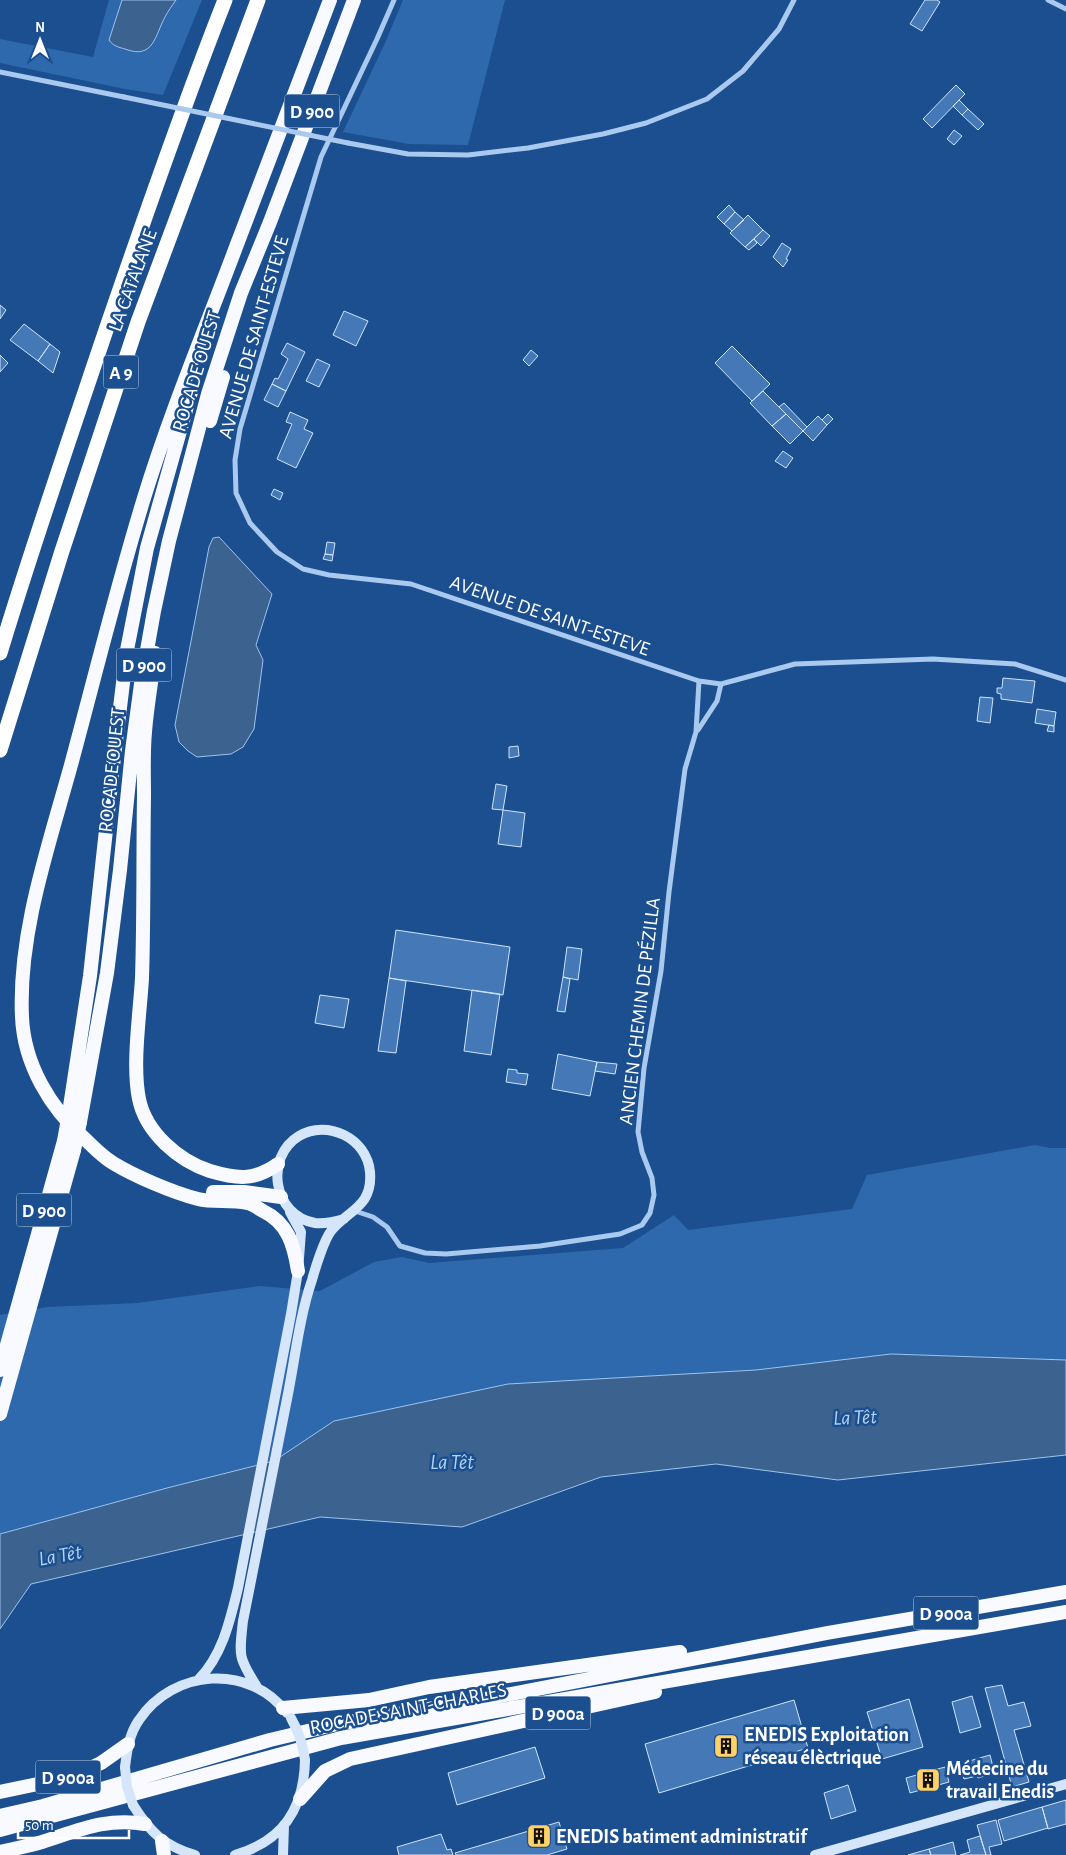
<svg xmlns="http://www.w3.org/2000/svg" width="1066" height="1855" viewBox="0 0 1066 1855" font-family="'Alegreya Sans',sans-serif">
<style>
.green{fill:#2e69ad}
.water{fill:#3c6290;stroke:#9cc4f0}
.building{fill:#4478b7;stroke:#cfe3fa}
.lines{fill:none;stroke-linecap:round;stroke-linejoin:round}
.minor{stroke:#a9c9ee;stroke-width:5}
.secondary{stroke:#d6e6fa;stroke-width:10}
.trunk{stroke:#f8faff;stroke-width:14}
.motorway{stroke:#fff;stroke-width:15}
.minor-bridge{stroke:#a9c9ee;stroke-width:5}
.secondary-bridge{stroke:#d6e6fa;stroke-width:10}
.trunk-bridge{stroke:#f8faff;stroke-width:14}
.labels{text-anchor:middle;stroke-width:5;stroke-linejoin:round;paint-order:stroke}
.shield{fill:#1b4f8f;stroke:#bbcadd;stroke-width:1}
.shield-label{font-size:19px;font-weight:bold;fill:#fff}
.street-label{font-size:20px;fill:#fff;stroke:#1b4f8f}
.poi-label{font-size:20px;font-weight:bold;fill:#fff;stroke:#1b4f8f;text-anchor:start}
.water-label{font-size:21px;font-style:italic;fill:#b5d3f5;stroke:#1b4f8f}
</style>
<rect width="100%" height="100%" fill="#1b4f8f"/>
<path class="green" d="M109 0H202L163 95 125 89 0 63V39L93 57Z
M403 0H505L468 145 409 144 343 132 385 43Z
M1035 1145 1050 1148H1066V1360L891 1354 334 1421 274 1461 167 1488 0 1534V1315L48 1307 137 1303 259 1286 320 1291 374 1262 402 1257 429 1263 623 1248 674 1215 688 1230 852 1209 867 1175Z"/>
<path class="water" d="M122 0H176C172 6 168 11 165 17 155 35 154 60 125 49 118 47 113 46 109 40Z
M219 537 272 594 256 645 263 660 254 729 243 747 231 754 197 757 188 751 179 742 175 725 209 547 213 538Z
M891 1354 1066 1360V1455L838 1480 716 1464 601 1477 462 1527 320 1517 31 1584 0 1629V1534L167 1488 274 1461 334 1421 508 1384 756 1370Z"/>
<path class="building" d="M925 0H937L940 2 922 31 910 24Z
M956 85 965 94 932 128 923 119Z
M959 100 968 109 962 115 953 106Z
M968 109 984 124 978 130 962 115Z
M954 130 962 136 954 145 947 139Z
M729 205 735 212 724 224 717 217Z
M735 212 744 220 732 231 724 224Z
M748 215 763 230 745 247 730 233Z
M763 230 770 236 761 246 754 239Z
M754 239 757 243 749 250 745 247Z
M782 243 791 249 786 259 788 260 783 267 773 257Z
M0 305 6 310 0 319Z
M344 311 368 321 356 346 333 335Z
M24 324 50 344 38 361 10 340Z
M287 343 305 352 286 391 272 384 275 378 278 379 288 359 281 354Z
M50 344 60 352 53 373 38 361Z
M732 346 770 384 752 401 715 363Z
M531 350 538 356 529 366 523 360Z
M0 355 8 363 0 372Z
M317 359 330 365 319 387 306 381Z
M272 384 286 391 278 407 264 400Z
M763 391 786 414 772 426 750 403Z
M784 403 807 427 803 431 779 407Z
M290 412 308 420 304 429 313 433 296 468 277 459 292 424 286 422Z
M786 414 803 431 790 444 772 426Z
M828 414 833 419 827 425 822 420Z
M818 416 827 425 813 441 803 431Z
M783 451 793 458 786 468 775 461Z
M274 489 283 493 280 500 271 495Z
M327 542 335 543 333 555 325 554Z
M325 554 333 555 332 561 323 559Z
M1003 678 1035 681 1032 703 1001 699V694L997 693V688H1002Z
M980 697 993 698 990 723 977 721Z
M1037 709 1056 712 1054 726 1035 723Z
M1049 725 1054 726V732L1047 731Z
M518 746 519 756 509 758V747Z
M496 784 507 786 503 810 492 809Z
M503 810 525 813 521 847 498 844Z
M396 930 510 947 503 995 389 978Z
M567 947 582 949 578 980 563 977Z
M563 977 570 979 565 1012 557 1011Z
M389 978 406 981 396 1053 378 1051Z
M472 990 500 994 491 1055 464 1051Z
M320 995 349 999 344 1028 315 1023Z
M558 1054 597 1062 590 1096 552 1089Z
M597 1062 617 1064 615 1074 595 1071Z
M508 1069 517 1070V1073L528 1074 526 1085 506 1082Z
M1002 1685 1008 1706 1024 1702 1031 1726 1014 1730 1029 1782 1012 1787 985 1688Z
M972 1696 981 1727 960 1733 952 1702Z
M909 1699 923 1747 882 1759 867 1712Z
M794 1700 808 1748 659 1793 645 1744Z
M535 1747 545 1778 457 1805 448 1773Z
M990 1755 994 1771 987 1773 988 1775 978 1778 977 1776 964 1779 959 1764Z
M945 1767 949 1782 910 1793 906 1778Z
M848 1785 856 1811 831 1819 824 1793Z
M1066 1800V1824L1048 1829 1042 1807Z
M1042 1807 1048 1828 1004 1841 998 1820Z
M996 1820 1002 1844 989 1847 991 1855H986L977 1825Z
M559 1822 567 1849 547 1855H456L455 1853Z
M441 1834 447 1850 451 1849 453 1855H399L397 1847Z
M980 1836 986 1855H960L970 1852 967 1840Z
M953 1842 956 1855H931L929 1849Z
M929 1849 931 1855H908Z"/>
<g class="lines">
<path class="minor" d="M394 0 377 39 321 157 240 429 235 460 236 493 250 523 277 552 303 569 329 575 411 584 699 681 721 684 795 664 933 659 1015 664 1066 680
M1048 0 1066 9
M0 72 124 97
M348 143 408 154 468 155 528 148 603 134 646 123 707 99 743 71 779 29 794 0
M698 730 717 701 721 684
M355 1211 373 1217 387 1227 400 1246 425 1253 446 1254 540 1246 620 1234 642 1225 650 1213 654 1195 652 1178 642 1152 638 1132 644 1068 661 971 669 892 685 769 696 732 699 681"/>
<path class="secondary" d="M199 1679C223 1654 230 1620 238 1588L291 1314 298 1271 301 1232 290 1212
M257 1687C238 1657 239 1656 243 1621 258 1547 272 1473 287 1399 295 1360 299 1318 312 1280 315 1269 324 1240 331 1231 348 1210 373 1207 370 1172 367 1138 327 1119 299 1136 264 1157 273 1216 315 1223 325 1224 334 1222 344 1219
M125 1767C127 1751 129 1734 139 1720 173 1669 249 1663 287 1713
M133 1805C150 1832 164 1846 195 1855
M235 1855C283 1841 304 1809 305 1760
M283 1855 284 1825
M815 1855 1066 1784"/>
<path class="trunk" d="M239 239C207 325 171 410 144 498 117 586 95 676 71 765 49 845 18 933 22 1017 24 1064 50 1108 85 1139 93 1147 103 1157 113 1163 134 1176 174 1193 198 1199 213 1203 231 1199 247 1203 252 1204 258 1208 263 1211 288 1223 294 1245 298 1271
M236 247 330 0
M210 421 223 377
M155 653C152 679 147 706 145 732 143 753 144 775 144 796 143 857 144 917 142 978 140 1014 132 1064 139 1099 146 1133 179 1161 210 1171 237 1179 254 1181 278 1164
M69 1113 90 976 114 757 127 650 147 548 191 392
M80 1122 107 973 120 870 132 751 141 684 154 611 169 541 208 394 241 293 270 222 354 0
M213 1192H244L281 1197
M0 1370 64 1141
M0 1414 74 1150
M283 1708 369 1700 429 1687 680 1652
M0 1792 71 1777 101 1763 128 1744
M300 1799 325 1771 350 1759 655 1692
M0 1816 43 1806 270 1740 337 1724 459 1704 827 1633 1066 1592
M0 1830 341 1738 1066 1612
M162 1841 164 1855
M0 1852C14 1849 28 1846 42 1842 77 1831 107 1817 145 1824"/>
<path class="motorway" d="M0 653C33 544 70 437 106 330 144 219 182 109 225 0
M0 750 62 551 138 322 258 0"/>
<path class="minor-bridge" d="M124 97 348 143"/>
<path class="secondary-bridge" d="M291 1718C299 1732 303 1744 305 1760
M125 1767 127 1787 133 1805"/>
<path class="trunk-bridge" d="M64 1141 69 1113
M74 1150 80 1122"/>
</g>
<defs>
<symbol id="building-square" viewBox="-11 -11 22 22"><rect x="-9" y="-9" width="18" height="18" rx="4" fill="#ffd166" stroke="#1b4f8f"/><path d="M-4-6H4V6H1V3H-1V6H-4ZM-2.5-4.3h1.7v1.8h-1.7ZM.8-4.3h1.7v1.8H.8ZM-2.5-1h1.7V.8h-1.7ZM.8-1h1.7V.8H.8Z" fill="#111"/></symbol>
</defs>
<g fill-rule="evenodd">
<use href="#building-square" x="712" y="1732" width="28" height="28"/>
<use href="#building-square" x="914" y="1766" width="28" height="28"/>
<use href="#building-square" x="525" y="1822" width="28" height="28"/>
</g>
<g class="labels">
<g class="shield">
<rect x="284.5" y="94.5" width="55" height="33" rx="4"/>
<rect x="103.5" y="355.5" width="35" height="33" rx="4"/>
<rect x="116.5" y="648.5" width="55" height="33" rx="4"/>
<rect x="16.5" y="1193.5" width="55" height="33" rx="4"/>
<rect x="913.5" y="1596.5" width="65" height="33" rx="4"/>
<rect x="525.5" y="1696.5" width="65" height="33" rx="4"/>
<rect x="35.5" y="1760.5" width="65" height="33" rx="4"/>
</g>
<g class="shield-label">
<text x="312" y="118">D 900</text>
<text x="121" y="379">A 9</text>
<text x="144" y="672">D 900</text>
<text x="44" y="1217">D 900</text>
<text x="946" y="1620">D 900a</text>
<text x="558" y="1720">D 900a</text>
<text x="68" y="1784">D 900a</text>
</g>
<g class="street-label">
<text transform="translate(132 280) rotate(-70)" y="7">LA CATALANE</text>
<text transform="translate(253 337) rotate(-74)" y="7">AVENUE DE SAINT-ESTEVE</text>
<text transform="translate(196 371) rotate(-73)" y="7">ROCADE OUEST</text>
<text transform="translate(550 615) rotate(19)" y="7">AVENUE DE SAINT-ESTEVE</text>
<text transform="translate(111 770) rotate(-84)" y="7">ROCADE OUEST</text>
<text transform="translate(639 1011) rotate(-83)" y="7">ANCIEN CHEMIN DE PÉZILLA</text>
<text transform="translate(408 1708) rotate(-11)" y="7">ROCADE SAINT-CHARLES</text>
</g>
<g class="poi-label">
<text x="744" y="1741">ENEDIS Exploitation<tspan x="744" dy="23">réseau élèctrique</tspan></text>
<text x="946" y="1775">Médecine du<tspan x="946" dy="23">travail Enedis</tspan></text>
<text x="556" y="1843">ENEDIS batiment administratif</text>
</g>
<g class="water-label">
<text transform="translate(855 1417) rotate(-2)" y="7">La Têt</text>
<text x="452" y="1469">La Têt</text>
<text transform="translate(60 1555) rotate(-10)" y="7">La Têt</text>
</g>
</g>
<g transform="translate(40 40)" stroke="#1b4f8f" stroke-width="4" paint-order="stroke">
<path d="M0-4L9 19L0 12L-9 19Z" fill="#ffffff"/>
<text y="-8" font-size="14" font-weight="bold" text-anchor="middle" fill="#ffffff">N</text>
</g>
<path d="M18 1830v8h111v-8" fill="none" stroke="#ffffff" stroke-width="2.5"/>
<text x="25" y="1830" font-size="15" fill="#ffffff" stroke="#1b4f8f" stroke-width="4" paint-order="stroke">50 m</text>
</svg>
